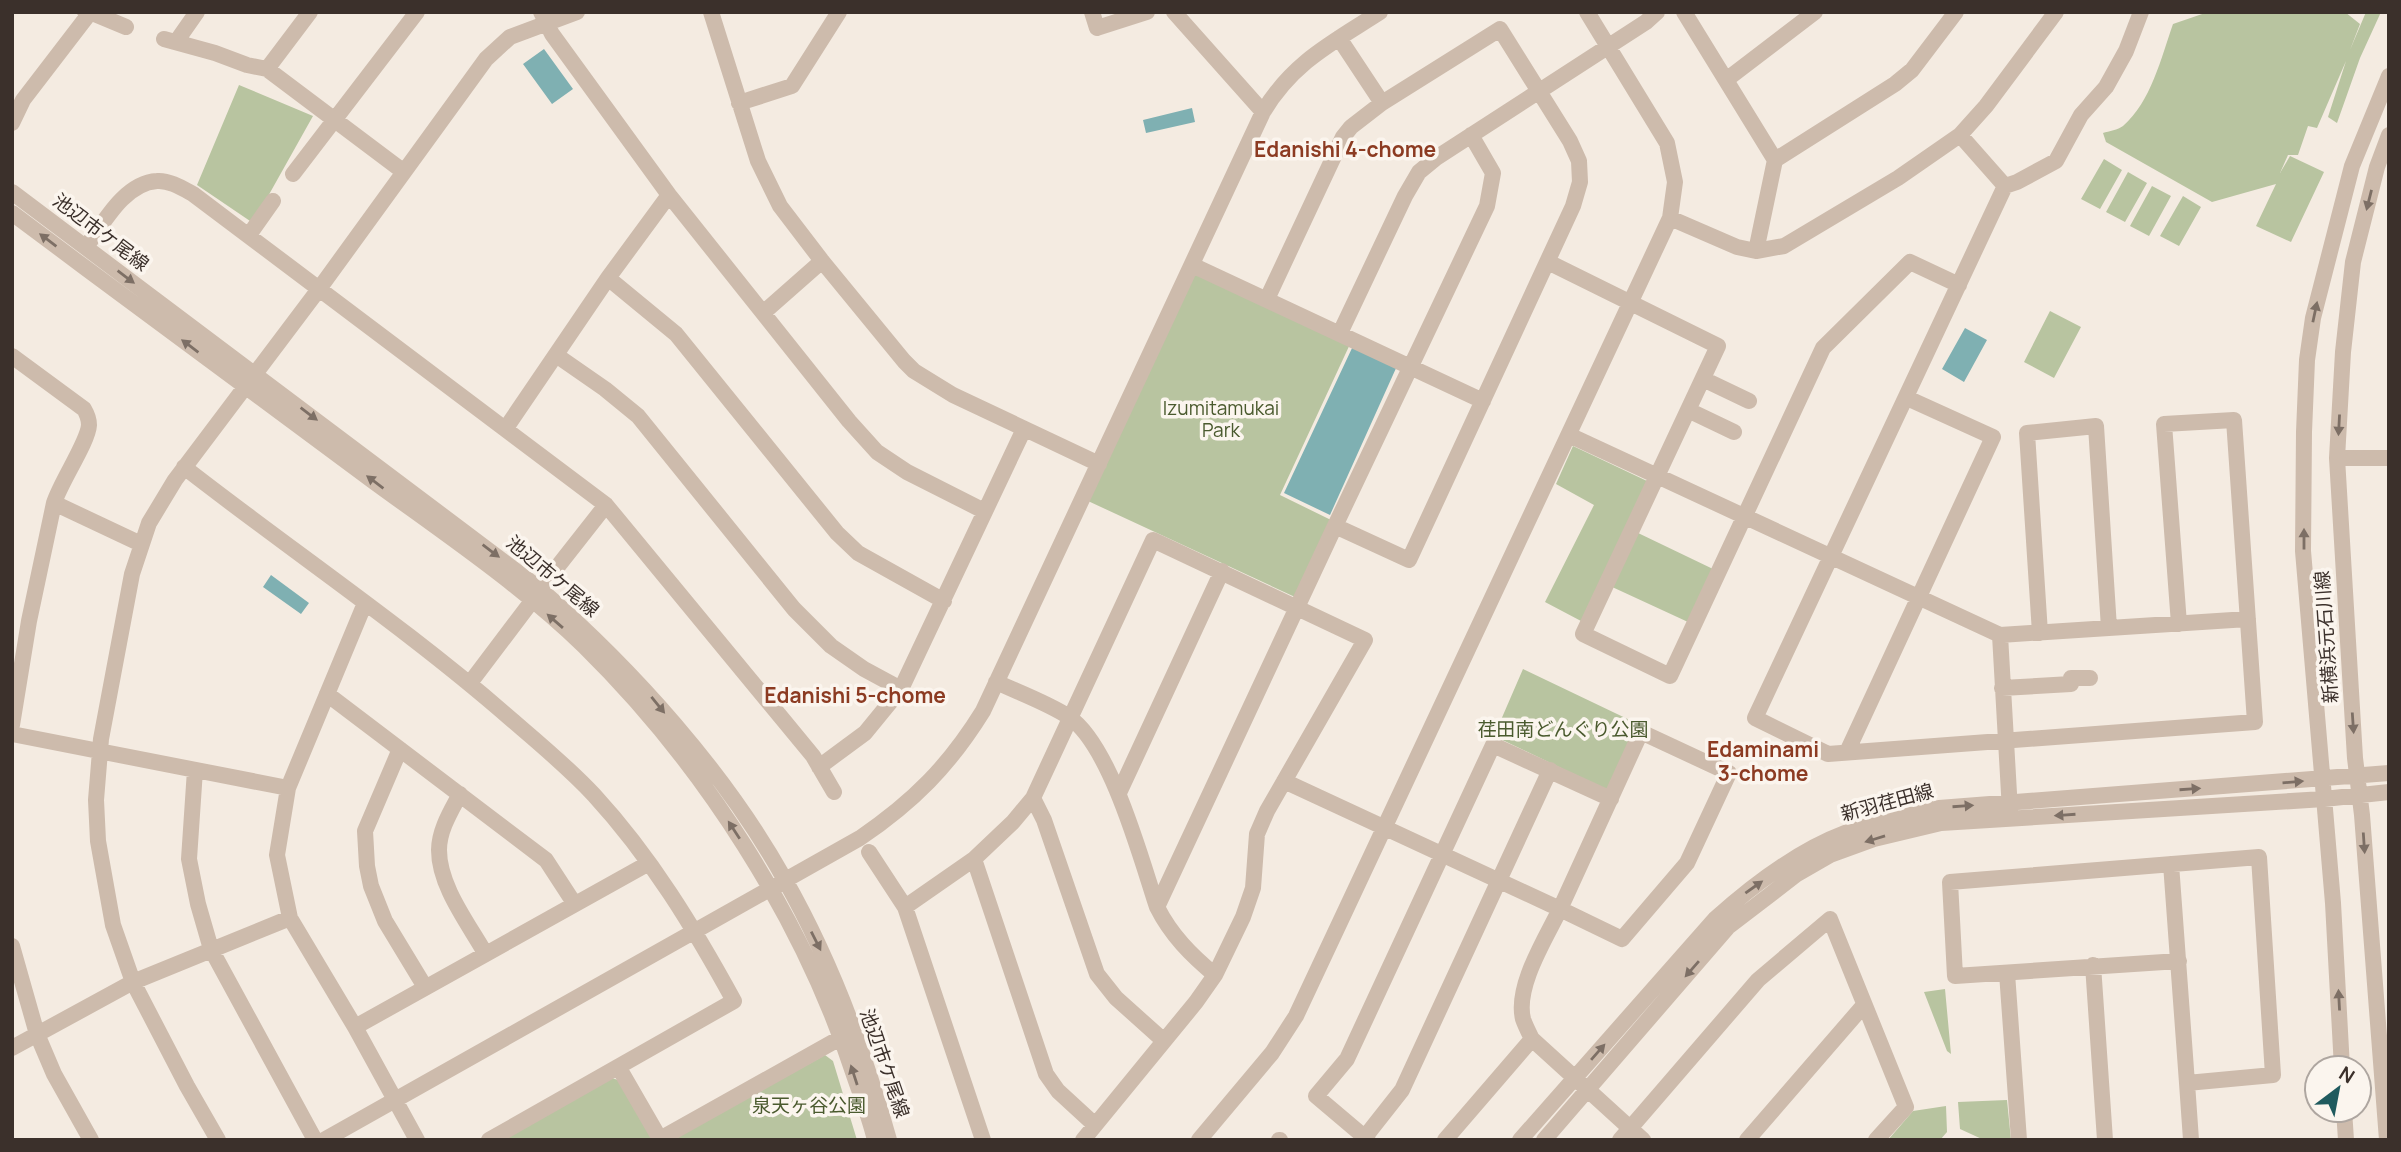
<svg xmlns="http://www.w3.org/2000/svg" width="2401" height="1152" viewBox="0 0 2401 1152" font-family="Manrope,'Noto Sans JP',sans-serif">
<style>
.green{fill:#b8c4a0}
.water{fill:#7fb0b2}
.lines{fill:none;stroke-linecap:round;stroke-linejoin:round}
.minor{stroke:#cdbbac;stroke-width:16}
.oneway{fill:#7d6f65}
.labels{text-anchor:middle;stroke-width:7;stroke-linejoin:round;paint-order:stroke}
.street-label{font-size:19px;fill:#3b302b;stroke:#fbf5ee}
.park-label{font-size:19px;fill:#4a5a2e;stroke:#fbf5ee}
.neighbourhood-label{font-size:21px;font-weight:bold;fill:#8c3b22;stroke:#fbf5ee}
</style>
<rect width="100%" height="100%" fill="#f4ebe1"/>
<path class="green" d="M2208 12H2345L2360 24 2350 50 2366 12H2381L2360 58 2337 123 2328 117 2346 61 2317 128 2308 126 2298 155H2288L2280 173 2290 156 2324 172 2291 242 2256 226 2276 184 2212 202 2106 142 2103 133C2109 131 2118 130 2123 126 2151 102 2161 58 2173 24Z
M239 85 313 116 253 223 197 185Z
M2104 159 2122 170 2100 209 2081 199Z
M2128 172 2147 183 2125 222 2106 212Z
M2152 186 2171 196 2149 236 2130 226Z
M2183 196 2201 207 2179 246 2160 236Z
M1195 271 1351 342 1280 495 1331 520 1295 597 1088 501Z
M2050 311 2081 327 2054 378 2024 362Z
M1573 446 1647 481 1581 621 1545 602 1594 505 1556 484Z
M1636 532 1713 569 1688 622 1610 586Z
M1523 669 1638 724 1607 790 1494 736Z
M1945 989 1951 1054 1947 1051 1924 992Z
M825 1055 833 1061 857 1140H672Z
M612 1078 618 1080 653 1140H503Z
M2007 1100 2011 1140H1984L1960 1129 1958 1102Z
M1946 1106 1947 1132 1940 1140H1888L1913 1111Z"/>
<path class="water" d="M544 49 573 89 552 104 523 64Z
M1192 108 1195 122 1146 133 1143 120Z
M1965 328 1987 340 1964 382 1942 369Z
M1353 346 1397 366 1330 515 1284 493Z
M271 575 309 603 301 614 263 587Z"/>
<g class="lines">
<path class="minor" d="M90 12 126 27
M541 12 552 34 669 195 849 421 877 452 907 472 984 511
M711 12 758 161 780 206 822 261 904 361 914 371 953 395 1099 464
M1092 12 1097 28 1147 12
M1174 12 1263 112
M1684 12 1775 160 1756 251 1784 246 1898 178 1960 135 1986 106 2056 12
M1339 38 1382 103
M164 39 215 53 247 65 267 69 404 172
M176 42 197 12
M267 69 310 12
M1726 80 1815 12
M739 103 792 86 839 12
M12 123 23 100 89 14 85 12
M1960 135 2005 186 1755 718 1828 754 2255 722 2234 420 2164 424 2179 624
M1775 160 1895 84 1912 70 1956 12
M293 174 417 12
M2005 186 2017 182 2056 161 2081 115 2106 87 2126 51 2141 12
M12 192 540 589C633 670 725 772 785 880 831 961 864 1050 889 1140
M12 213C132 303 253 392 373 481 444 533 520 584 584 646 703 763 803 918 855 1078 862 1098 870 1119 875 1140
M1670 218 1737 247 1756 251
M249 235 273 201
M86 247C103 224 124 183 157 181 169 180 182 188 193 194L606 505 813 756 834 792
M1548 262 1718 346 1583 634 1670 676 1823 348 1910 262 1959 285
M1192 265 1483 401
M608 278 676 334 837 533 858 553 944 601
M1267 299 1343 137 1351 127 1382 103 1500 29 1570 141 1579 161 1580 182 1573 206 1409 560 1335 526 1487 206 1493 173 1471 135
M763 313 822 261
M1340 333 1405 196 1419 172 1436 158 1646 22 1657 12
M556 355 605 389 638 416 794 609 831 646 864 669 901 689
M12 356 84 409C87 414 89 418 89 425 88 442 61 481 54 503L29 621 12 725
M1703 379 1749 401
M1688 410 1734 432
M506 428 608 278 669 195
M1569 435 2000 635 2248 619
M2337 458H2389
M184 467C293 552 408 629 512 720 540 744 569 768 594 795 651 857 694 928 734 1001L489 1140
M54 503 141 544
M540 589 606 505
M365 603 288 788 277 855 290 918 355 1027 417 1140
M2040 633 2027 433 2096 426 2109 628
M2000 635 2010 811
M996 682C1018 692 1050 704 1069 717 1111 746 1141 859 1157 907 1171 935 1191 955 1215 975
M470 683 532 601
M2002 688 2071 684V678H2090
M327 694 546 860 574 903
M1641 732 1729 773 1687 863 1622 939 1560 909Z
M12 734 288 788
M400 749 365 831 367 866 371 886 385 921 425 987
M1847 752 1993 437 1907 398
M819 767 865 733 901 689 1024 429
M195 770 189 859 198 904 211 949 315 1140
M1284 781 1560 909C1546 938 1515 986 1523 1019 1525 1025 1529 1033 1532 1039L1643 1140
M1119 793 1222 571
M460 794C451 811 439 830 439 850 439 886 468 923 485 953
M1033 798 1044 820 1097 974 1116 998 1164 1041
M869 852 905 907 974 859
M2171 864 2187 1083 2273 1075 2259 857 1950 882 1955 976 2179 961
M905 907 983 1140
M1157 907 1335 526
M12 946 37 1034 54 1074 91 1140
M2093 965 2105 1140
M2007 973 2019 1140
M355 1027 649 863
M12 1048 133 982 290 918
M619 1068 660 1139 842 1037
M2342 1068 2333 903 2303 551 2304 432 2307 360 2313 318 2352 166 2389 76
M2187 1083 2191 1140
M2344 1110 2346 1140
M1365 1137 1402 1090 1550 770
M218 1140 187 1086 133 982 113 925 98 841 96 800 101 739 132 574 149 523 175 480 319 289 486 59 510 37 577 12
M324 1140 860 838C913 802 949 766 983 711L1263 112C1293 62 1332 43 1380 12
M1083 1140 1196 1002 1215 975 1243 917 1253 888 1257 834 1267 811 1365 640 1153 540 1033 798 1013 822 974 859 1046 1074 1058 1091 1095 1125
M1199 1140 1272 1053 1296 1016 1670 218 1675 182 1667 143 1587 12
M1279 1140H1280
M1368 1140 1316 1096 1347 1059 1493 745 1611 799
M1445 1140 1532 1039
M1520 1140 1715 919C1753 885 1797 851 1845 833 1876 822 1908 815 1939 808L2389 773
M1544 1140 1728 927 1797 874 1830 855 1874 839 1941 823 2324 799 2389 792
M1620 1140 1758 980 1830 919 1906 1107 1876 1140
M1747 1140 1864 1005
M2387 1140 2362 815 2355 758 2337 458 2343 352 2353 262 2377 167 2389 135"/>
</g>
<defs><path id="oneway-solid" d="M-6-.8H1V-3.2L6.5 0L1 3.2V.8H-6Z" transform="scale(1.75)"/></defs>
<g class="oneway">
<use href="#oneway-solid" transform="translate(2369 200) rotate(104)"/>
<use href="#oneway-solid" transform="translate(48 240) rotate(-143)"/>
<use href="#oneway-solid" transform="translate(126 277) rotate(37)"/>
<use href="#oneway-solid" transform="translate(2315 312) rotate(-78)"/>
<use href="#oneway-solid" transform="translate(190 346) rotate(-143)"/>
<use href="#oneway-solid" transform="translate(309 414) rotate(37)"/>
<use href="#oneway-solid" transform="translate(2339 425) rotate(93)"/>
<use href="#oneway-solid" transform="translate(375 482) rotate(-143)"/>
<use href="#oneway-solid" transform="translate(2304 539) rotate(-90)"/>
<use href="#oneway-solid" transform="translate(491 551) rotate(37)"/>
<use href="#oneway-solid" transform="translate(555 621) rotate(-139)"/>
<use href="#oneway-solid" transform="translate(658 705) rotate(51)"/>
<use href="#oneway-solid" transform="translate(2353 723) rotate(86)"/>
<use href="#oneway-solid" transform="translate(2293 782) rotate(-5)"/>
<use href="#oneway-solid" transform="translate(2190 789) rotate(-4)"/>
<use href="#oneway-solid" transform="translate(1963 806) rotate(-4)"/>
<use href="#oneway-solid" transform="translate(2065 815) rotate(176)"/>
<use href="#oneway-solid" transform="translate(734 830) rotate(-123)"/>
<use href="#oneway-solid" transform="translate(1875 839) rotate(163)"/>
<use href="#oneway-solid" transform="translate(2364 843) rotate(86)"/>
<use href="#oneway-solid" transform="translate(1754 887) rotate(-35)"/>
<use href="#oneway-solid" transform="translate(816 941) rotate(63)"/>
<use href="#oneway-solid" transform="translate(1692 969) rotate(131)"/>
<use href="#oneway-solid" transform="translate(2339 1000) rotate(-93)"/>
<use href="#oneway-solid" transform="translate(1598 1052) rotate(-49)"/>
<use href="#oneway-solid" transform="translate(854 1075) rotate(-108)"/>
</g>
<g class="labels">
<g class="street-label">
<text transform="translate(101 232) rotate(37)" y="7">池辺市ケ尾線</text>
<text transform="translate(553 576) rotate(40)" y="7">池辺市ケ尾線</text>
<text transform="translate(2326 637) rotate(-94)" y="7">新横浜元石川線</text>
<text transform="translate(1887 802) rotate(-15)" y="7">新羽荏田線</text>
<text transform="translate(885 1063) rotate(71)" y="7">池辺市ケ尾線</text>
</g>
<g class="park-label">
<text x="1221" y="415">Izumitamukai<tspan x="1221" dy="22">Park</tspan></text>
<text x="1563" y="736">荏田南どんぐり公園</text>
<text x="809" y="1112">泉天ヶ谷公園</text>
</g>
<g class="neighbourhood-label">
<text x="1345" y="157">Edanishi 4-chome</text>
<text x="855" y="703">Edanishi 5-chome</text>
<text x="1763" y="757">Edaminami<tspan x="1763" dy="24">3-chome</tspan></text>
</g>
</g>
<rect width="2401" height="1152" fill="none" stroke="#3b302b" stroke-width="28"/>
<g transform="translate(2338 1089) rotate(32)"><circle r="33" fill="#fbf5ee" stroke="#aea6a0" stroke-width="2"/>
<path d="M0-5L12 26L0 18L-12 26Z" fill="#1f5a5e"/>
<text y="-10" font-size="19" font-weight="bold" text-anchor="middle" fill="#3b302b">N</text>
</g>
</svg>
